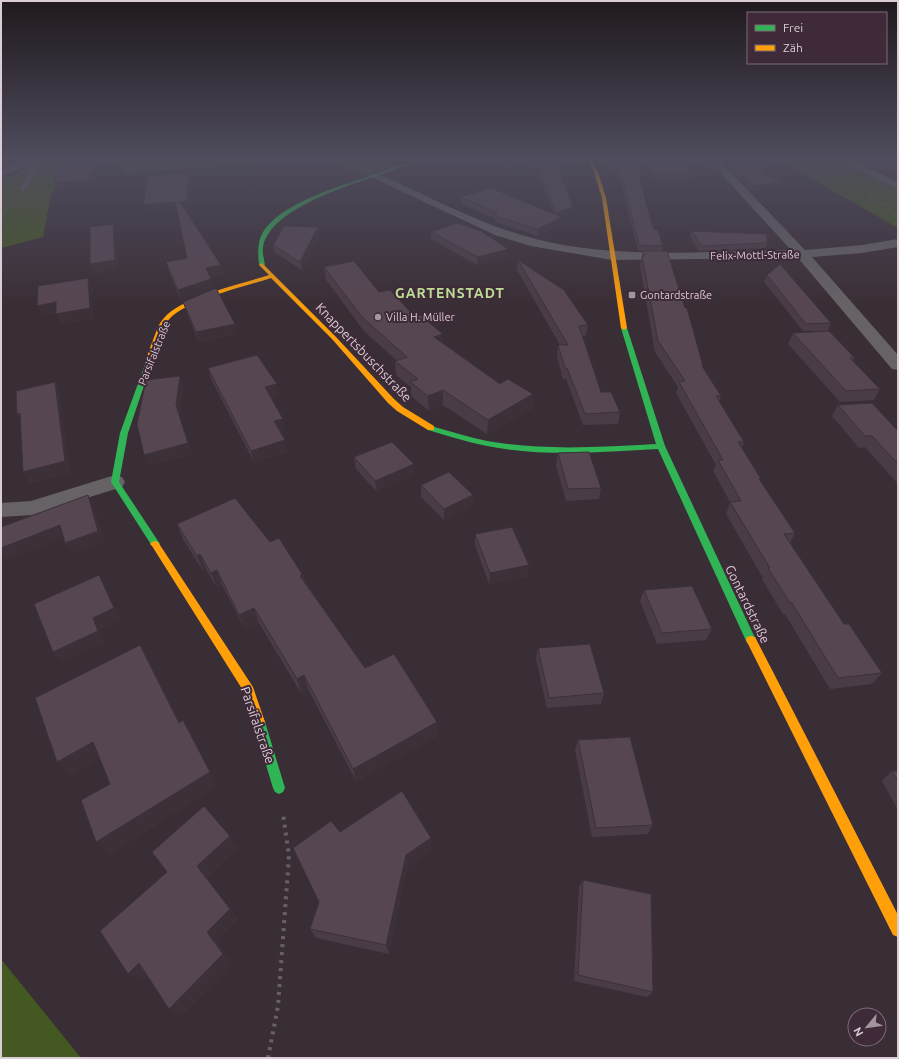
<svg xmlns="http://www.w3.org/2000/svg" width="899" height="1059" viewBox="0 0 899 1059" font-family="Ubuntu,sans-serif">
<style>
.green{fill:#445821}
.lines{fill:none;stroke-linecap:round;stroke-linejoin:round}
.path-far1{stroke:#676165;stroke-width:1.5;stroke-dasharray:1 1.5;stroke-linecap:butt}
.path{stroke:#676165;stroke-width:4;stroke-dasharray:3 5;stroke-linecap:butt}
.lane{fill:#676266;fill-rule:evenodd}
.street{fill:#676266;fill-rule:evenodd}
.fast{fill:#30b455;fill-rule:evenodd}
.slow{fill:#ff9f0a;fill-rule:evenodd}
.wall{fill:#4a3c46}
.shaded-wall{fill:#3c3139}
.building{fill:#564651;stroke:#3c3139}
.poi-dot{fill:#a2959d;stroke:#3e2a38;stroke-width:1.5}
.labels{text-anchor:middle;stroke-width:4;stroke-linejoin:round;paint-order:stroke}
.far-street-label{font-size:11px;fill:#dacdd5;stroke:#3e2a38}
.far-poi-label{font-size:11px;fill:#dacdd5;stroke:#3e2a38;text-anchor:start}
.street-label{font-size:13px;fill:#dacdd5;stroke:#3e2a38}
.far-district-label{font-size:14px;font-weight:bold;letter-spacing:1px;fill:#bcdc94;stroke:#3e2a38}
</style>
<rect width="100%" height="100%" fill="#3a2e36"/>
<path class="green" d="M49 158H313L123 174 125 158 74 163 51 194 43 237 1 248V178L8 177Z
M320 158H413L367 176Z
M775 158H841L898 186V228Z
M1 959 81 1058H1Z"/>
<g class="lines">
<path class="path-far1" d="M132 158 134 170 283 158
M158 158 161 168
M170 158 174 166
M329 158 351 166
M94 159 111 158
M132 159 142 158
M873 190 869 197 876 202 898 207
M1 201 6 210 1 218
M880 204 898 216
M6 210 14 200"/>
<path class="path" d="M268 1058 278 1006 289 856 283 814"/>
<path class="lane" d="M27 161H56L59 163 32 165 37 169 26 189 23 191 20 189 31 169 24 163Z"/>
<path class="street" d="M29 158H42L1 177V170Z
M707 158H717L805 250 862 245 898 239V247L862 253 812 257 898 355V370L892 369 798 258 612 260 531 246 495 235 369 176 370 174H378C428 196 479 224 532 238 612 260 708 251 791 250Z
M836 158H848L898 182V189Z
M115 475 122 477 125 482 122 487 32 515 1 517V503L31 501Z"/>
<path class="fast" d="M420 158H425C419 162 410 164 402 167 366 181 271 204 263 247 262 252 264 259 265 265L262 267 259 265C258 253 257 243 263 232 280 203 343 185 373 175 389 169 404 163 420 158Z
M624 326 627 328 665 446 756 640 755 643 751 644 747 643 658 449C602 452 543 457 487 446 467 442 448 436 428 430L427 428 431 426C450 431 468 437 487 441 543 451 600 447 656 444L621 328Z
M150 357 153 359 128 433 119 482 160 544 158 546H152L111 482 120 433 147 359Z
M259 717 263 718 265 722 285 788 283 792 279 794 275 792 273 788 253 722 255 718Z"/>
<path class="slow" d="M586 158H590L598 172 606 198 627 328 624 330 621 328 602 198 594 172Z
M262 263 336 337 394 399 403 407 434 426V430H428L397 411 388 403 332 339 271 278C247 286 181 301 167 322 160 332 157 347 153 359L150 361 148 360C146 355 151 346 153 340 156 333 158 324 164 318 181 297 242 284 269 275L259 265Z
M155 541 158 542 253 687 265 722 263 726 259 727 255 726 244 692 152 546 150 544 152 542Z
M751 636 755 637 898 915V937L893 935 746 640 747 637Z"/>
</g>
<path class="wall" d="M531 158H584V163H556L573 207 572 212 561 217H562L561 223 538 236 495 222V219L461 204V197L554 214Z
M594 158H636L641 174 640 179H639L654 230 663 246 662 251H638L620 179 610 162H597Z
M643 158H679L693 174 692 178H655Z
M694 158H711L721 169 720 174Z
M719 158H757L756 162H754L766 169 765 174 782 183 780 188 751 191Z
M852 158H898V176L874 169 876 164Z
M189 172 191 181 190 210H186L221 265 224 275 211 278 214 289 181 301 169 272 166 262 187 258 177 211 146 214 143 205Z
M318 227 319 234 302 270 274 252 273 245Z
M692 231 767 243 766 248 699 251 690 236Z
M431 232 508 249 507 257 477 265 431 239Z
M643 251 703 366V368L721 396 719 402 744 442 742 448 761 479 760 481 795 533 790 543 844 624 882 673 872 684 830 689 785 614H783L762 579 763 578 726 514 730 502 713 471 716 465 676 393 678 387 655 352 640 266Z
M518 260 588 325 586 335 583 336 601 392 620 412 618 424 583 425 566 379H563L557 356 558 345H560L517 270Z
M324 267 379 292 415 317 443 343 500 384 533 394 532 409 487 434 443 405 429 411 411 396V387L396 375 395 361H397L364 331 326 280Z
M767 275 831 323 828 331H803L764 282Z
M183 302 235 324 237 334 199 343 187 313Z
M793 333 855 358 853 361 880 389 874 400 840 402 788 344Z
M208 368 279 395 271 398 285 430 280 432 287 452 254 462 211 379Z
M838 405 898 431V484L865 447 859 448 832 416Z
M558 453 601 488 599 499 566 501 556 465Z
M354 457 414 464V475L377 492 356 469Z
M421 485 473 495 472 506 444 520 421 497Z
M177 524 270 542 302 574 305 582 365 668 438 736 356 781 308 689 301 693 259 623 245 629 222 585 217 588 206 569 203 571 183 539Z
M475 534 529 565 527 577 489 584 475 545Z
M644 590 712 629 706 640 657 644 640 601Z
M538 648 604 693 601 704 547 708 536 659Z
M578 740 653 825 648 834 592 837 575 750Z
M892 771H898V810L882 781Z
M340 832 431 851 407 867 389 954 316 938 310 929 319 902Z
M583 880 653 992 647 997 574 981 579 887Z"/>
<path class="shaded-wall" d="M95 158 98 165 91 189 58 192 54 183Z
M757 158 756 162 745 163 747 159Z
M766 169 765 174 759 170Z
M189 172 191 181 190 210 183 211 180 202Z
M782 183 780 188 751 191 752 186Z
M175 202 178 211 146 214 143 205Z
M573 207 572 212 556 219V213Z
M562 217 561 223 538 236V229Z
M113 224 116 234 119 270 94 273 90 264Z
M318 227 319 234 302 270 300 262Z
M508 249 507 257 477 265 478 257Z
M221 265 224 275 208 278 206 268Z
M88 278 92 288 94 319 61 325 56 314Z
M211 279 214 289 181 301 178 290Z
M56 302 61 313 42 316 37 306Z
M235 324 237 334 199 343 196 332Z
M443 334V348L434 337Z
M180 376 184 387 180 416 193 455 149 466 144 455 176 405Z
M55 382 60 394 71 473 30 484 23 472Z
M277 384 279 395 267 399 265 387Z
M443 390V405L429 411 428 396Z
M533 394 532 409 487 434 488 420Z
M20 413 24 425 17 414Z
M283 419 285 430 277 433 274 421Z
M285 440 287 452 254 462 251 451Z
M414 464V475L377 492 375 481Z
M88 495 94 506 105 542 72 554 65 543Z
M473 495 472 506 444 520V509Z
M60 525 67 537 6 560 1 553V548Z
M200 554 206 569 203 571 197 556Z
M529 565 527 577 489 584 490 573Z
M217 570 222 585 217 588 211 573Z
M302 574 306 589 300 576Z
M99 575 106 586 121 619 100 629 106 642 61 663 53 652 93 618Z
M254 608 259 623 245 629 239 615Z
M140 645 149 661 188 738 179 723Z
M304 675 308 689 301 693 297 679Z
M183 720 192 735 218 786 110 855 96 842Z
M437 722 438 736 356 781 353 769Z
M93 742 105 756 71 776 57 762Z
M230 836 238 849 207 878 239 919 217 941 233 963 182 1016 169 1009 207 932 197 866Z
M431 838V851L407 867 389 954 386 945 406 855Z
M139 963 152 971 142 982 128 974Z"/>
<path class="building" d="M86 158H95L88 180 54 183 59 160Z
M534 158H584L554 159 573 207 556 213Z
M611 158H636L641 174H638L654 230H658L663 246 639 245 621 174Z
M646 158H679L693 174H656Z
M702 158H711L721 169Z
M725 158H755L747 159 766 169 759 170 782 183 752 186Z
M872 158H898V170L876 164 884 161Z
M189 172 187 201 180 202 221 265 206 268 211 279 178 290 166 262 187 258 175 202 143 205 148 176Z
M491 188 562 217 538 229 495 216 497 213 461 197Z
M457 223 481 231 508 249 478 257 431 232Z
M113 224 115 260 90 264V227Z
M284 226 318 227 300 262 273 245Z
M692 231 767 234V243L701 246Z
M643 251H667L685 308H687L703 366H702L721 396H716L744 442H738L761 479H759L795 533 784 534 844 624H849L882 673 838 678 792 603H790L768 568H770L730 502 741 501 718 460H723L679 382 685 381 658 341 642 256H644Z
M518 260 564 290 588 325 579 326 601 392H611L620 412 585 414 567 368H565L558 345H568Z
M354 261 379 292 390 290 415 317 420 315 443 334 434 337 500 384 508 379 533 394 488 420 443 390 428 396 410 382 418 379 395 361 407 357 362 317 324 267Z
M780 264 831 323 806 324 767 275Z
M88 278 90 308 56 314V302L37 306 38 286Z
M216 288 235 324 196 332 183 302Z
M829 331 855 358H850L880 389 846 391 793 333Z
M257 355 277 384 265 387 283 419 274 421 285 440 251 451 208 368Z
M180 376 176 405 188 443 144 455 137 424 146 380Z
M55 382 65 461 23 472 20 413 17 414 16 391Z
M872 403 898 431V464L872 436H865L838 405Z
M392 442 414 464 375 481 354 457Z
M589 452 601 488 568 489 558 453Z
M449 472 473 495 444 509 421 485Z
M88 495 98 531 65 543 60 525 1 548V527Z
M235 498 270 542 279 538 302 574 300 576 365 668 394 654 437 722 353 769 304 675 297 679 254 608 239 615 217 570 211 573 200 554 197 556 177 524Z
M512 527 529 565 490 573 475 534Z
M99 575 114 608 93 618 98 631 53 652 34 604Z
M692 586 712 629 662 633 644 590Z
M590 644 604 693 549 698 538 648Z
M140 645 179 723 183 720 210 772 96 842 81 800 110 784 93 742 57 762 35 698Z
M630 737 653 825 596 828 578 740Z
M892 771H898V781Z
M402 791 431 838 406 855 386 945 310 929 319 902 293 848 331 821 340 832Z
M204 806 230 836 197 866 230 909 207 932 223 954 169 1009 139 963 128 974 100 931 167 872 152 852Z
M583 880 651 894 653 992 578 975Z"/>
<linearGradient id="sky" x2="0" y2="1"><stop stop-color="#20191e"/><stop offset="0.52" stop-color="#4f4c5d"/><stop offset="1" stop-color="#4f4c5d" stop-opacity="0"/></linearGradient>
<rect width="899" height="306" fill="url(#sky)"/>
<g class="poi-dot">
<rect x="628" y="291" width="8" height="8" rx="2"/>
<circle cx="378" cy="317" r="4"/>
</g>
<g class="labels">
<g class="far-street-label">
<text transform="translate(755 255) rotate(-1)" y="4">Felix-Mottl-Straße</text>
<text transform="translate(154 353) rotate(-68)" y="4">Parsifalstraße</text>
</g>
<g class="far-poi-label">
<text x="640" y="299">Gontardstraße</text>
<text x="386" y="321">Villa H. Müller</text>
</g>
<g class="street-label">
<text transform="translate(364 352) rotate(46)" y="5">Knappertsbuschstraße</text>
<text transform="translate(748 604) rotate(64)" y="5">Gontardstraße</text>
<text transform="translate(258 725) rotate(71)" y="5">Parsifalstraße</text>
</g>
<g class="far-district-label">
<text x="450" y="298">GARTENSTADT</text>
</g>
</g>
<rect width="899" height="1059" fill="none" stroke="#dacdd5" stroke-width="4"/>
<rect x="747" y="12" width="140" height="52" fill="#3e2a38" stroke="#7c6b77"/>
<rect x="755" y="25" width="20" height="6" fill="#30b455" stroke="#7c6b77"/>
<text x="783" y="32" font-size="12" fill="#dacdd5">Frei</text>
<rect x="755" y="45" width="20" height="6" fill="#ff9f0a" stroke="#7c6b77"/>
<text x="783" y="52" font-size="12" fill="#dacdd5">Zäh</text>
<g transform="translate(867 1027) rotate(241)"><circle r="19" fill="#3e2a38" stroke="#7c6b77"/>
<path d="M0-3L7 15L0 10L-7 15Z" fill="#a2959d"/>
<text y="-6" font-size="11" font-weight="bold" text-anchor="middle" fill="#dacdd5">N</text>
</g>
</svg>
